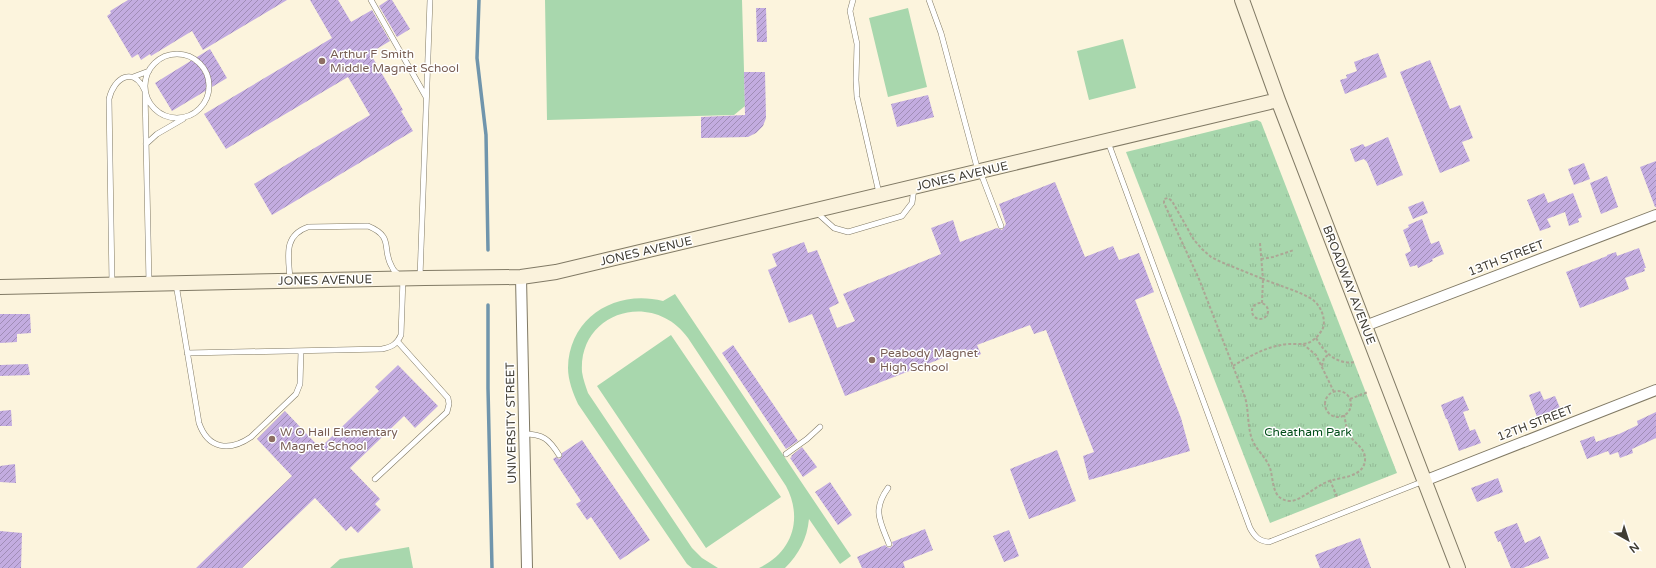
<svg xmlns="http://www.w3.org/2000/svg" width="1656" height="568" viewBox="0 0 1656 568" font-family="'Varela Round',sans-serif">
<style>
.grass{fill:url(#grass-tufts)}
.pitch{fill:#a8d7ad}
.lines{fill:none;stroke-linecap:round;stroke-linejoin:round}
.stream{stroke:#7095ac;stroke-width:3.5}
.building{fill:url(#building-hatch)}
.lane-casing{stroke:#817a65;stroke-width:6}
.street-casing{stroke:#817a65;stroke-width:12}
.secondary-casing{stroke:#817a65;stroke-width:16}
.path{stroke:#aca695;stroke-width:2;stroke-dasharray:3 2;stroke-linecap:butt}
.lane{stroke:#fff;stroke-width:5}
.street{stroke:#fff;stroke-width:10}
.secondary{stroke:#faf2dc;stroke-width:14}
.education-dot{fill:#8d6e63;stroke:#fff;stroke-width:1.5}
.labels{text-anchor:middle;stroke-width:3;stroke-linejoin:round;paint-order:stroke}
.education-label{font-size:12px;fill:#785e54;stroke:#fff;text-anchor:start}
.street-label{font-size:12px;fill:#403d34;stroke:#fff}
.park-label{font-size:12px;fill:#024e1a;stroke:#fff}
</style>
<defs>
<pattern id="grass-tufts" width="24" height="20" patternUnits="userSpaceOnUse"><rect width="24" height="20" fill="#a8d7ad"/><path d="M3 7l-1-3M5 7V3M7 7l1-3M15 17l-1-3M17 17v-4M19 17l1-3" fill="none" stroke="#92b995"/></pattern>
<pattern id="building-hatch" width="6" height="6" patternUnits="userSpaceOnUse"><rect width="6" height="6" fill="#c3ace0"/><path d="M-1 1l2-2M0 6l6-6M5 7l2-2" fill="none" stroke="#a08db6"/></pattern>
</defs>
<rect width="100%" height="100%" fill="#fcf4dd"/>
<path class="grass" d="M1257 120 1261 122 1397 473 1270 523 1126 152Z"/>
<path class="pitch" d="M545 0H742L745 106 734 115 547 120Z
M908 8 927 87 888 97 869 18Z
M1123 39 1136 88 1089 100 1077 51Z
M675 294 851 556 840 564 809 519C807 539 799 554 785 568H759C793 552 803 518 786 486L688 338C653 289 578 312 582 372 583 379 586 387 588 393L692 548 702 558 718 568H692L687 564 578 404C573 393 568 380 568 368 569 316 617 289 663 301Z
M671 335 781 497 706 548 597 386Z
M409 547 413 568H330L340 559Z"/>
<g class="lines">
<path class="stream" d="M479 0 477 58 486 135 488 250
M488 305V388L492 568"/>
</g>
<path class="building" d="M128 0H287L203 50 192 31 151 56 150 54 141 60 138 54 132 58 107 16 111 13 110 11Z
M310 0H338L351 22 372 10 390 41 370 53 403 110 401 111 413 131 272 215 254 184 370 115 348 77 226 149 204 114 332 38Z
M388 0H392L410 29 397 37 379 6Z
M756 8H766L767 42H757Z
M210 49 227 78 172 111 155 83Z
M1378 53 1387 77 1345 94 1340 80 1347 78 1346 75 1357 71 1354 62Z
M1430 60 1450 109 1460 105 1473 138 1462 142 1470 161 1440 173 1400 72Z
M744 72H765L766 118 763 126 756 133 748 137 701 138V117L745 115Z
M928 95 934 117 897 127 891 104Z
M1388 137 1403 175 1377 186 1367 162 1364 159 1355 162 1350 149 1363 144 1365 147Z
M1656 161V207H1655L1640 167Z
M1584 163 1590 179 1574 185 1568 169Z
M1607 176 1618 207 1601 214 1590 183Z
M1055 182 1085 257 1113 246 1119 260 1139 253 1154 292 1135 300 1181 418 1190 451 1089 480 1083 456 1094 452 1046 330 1034 334 1030 325 977 345 981 354 970 359 966 349 845 396 812 314 789 323 768 270 777 266 772 254 804 242 808 253 817 250 839 303 829 308 837 328 855 321 843 294 941 254 931 228 953 220 960 242 997 228 1002 230 1006 224 999 204Z
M1544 193 1548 203 1573 193 1582 217 1578 219 1579 222 1569 226 1565 212 1547 219 1551 227 1540 231 1527 200Z
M1423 201 1428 213 1413 219 1408 207Z
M1422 219 1431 244 1439 241 1444 254 1432 259 1433 261 1418 268 1417 265 1410 267 1405 254 1411 251 1403 230 1409 227 1408 225Z
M1639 248 1646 268H1644L1645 271 1625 278 1629 289 1580 308 1566 272 1607 256V255L1616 252 1617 256Z
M0 314H30L31 333 17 334V342L0 343Z
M733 345 798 441 786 449 722 353Z
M28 364 30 375 0 376V365Z
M398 365 438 406 415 428 404 416 350 468 380 499 375 504 381 510 358 533 351 526 346 531 315 498 242 568H196L292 476 257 439 285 411 320 448 379 391 375 387Z
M1540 391 1544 400 1555 396 1560 408 1537 417 1529 395Z
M1463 396 1469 410 1463 412 1470 431 1475 429 1481 443 1459 451 1447 419H1446L1441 405Z
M11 410 12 426H0V411Z
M1656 412V438L1632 449 1633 453 1620 458 1618 452 1610 455 1608 451 1587 459 1580 441 1594 436 1596 442 1619 434 1638 425 1637 421Z
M582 440 650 540 620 560 591 517 587 520 576 504 581 501 553 459 556 457 559 459 561 458 562 453Z
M802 447 817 467 803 477 790 458 792 457 791 456Z
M1057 450 1076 501 1029 519 1010 469Z
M15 464 16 483 0 482V466Z
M1498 478 1503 492 1477 502 1471 488Z
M830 482 852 515 838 525 815 492Z
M1517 523 1525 543 1540 536 1549 558 1523 568H1511L1500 541 1498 542 1494 532Z
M925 529 933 550 903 562 905 568H862L857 557 885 545 887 547 890 548 893 545 892 542Z
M1009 530 1019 556 1004 562 993 536Z
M0 531 22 533 21 568H0Z
M1360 538 1371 568H1320L1315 555Z"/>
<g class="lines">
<defs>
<path id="lane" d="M371 0 426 97
M853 0 850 11 857 44 856 80 857 97 879 193
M929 0 941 33 978 171
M145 86a32 32 0 1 1 64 0a32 32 0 1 1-64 0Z
M133 77 149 71
M1108 142 1250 528C1255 537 1259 541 1269 542L1424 481
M146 144 157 134 183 119
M980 171 1001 226
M815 211 834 228 848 232 902 216 912 203 914 188
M420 277 430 0
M112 283 109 99C114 77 134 66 145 91L149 283
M176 284 199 423C208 449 229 452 251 437L296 394 300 384 301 351
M187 353 382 349C392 347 397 344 401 335L403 278C399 275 394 272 392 267 381 249 395 237 368 226L308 227C282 236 289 258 290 280
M524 434C543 434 549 439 559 455
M786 454 807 439 820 427
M375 479 447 412 449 404 448 398 398 342
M888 488C872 510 880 521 889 544"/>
<path id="street" d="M521 277 527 568
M1365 326 1656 215
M1424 481 1656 390"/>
<path id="secondary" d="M1242 0 1278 100 1458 568
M0 287 425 278 521 277 556 272 598 262 1278 100"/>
</defs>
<use href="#lane" class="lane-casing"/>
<use href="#street" class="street-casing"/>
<use href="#secondary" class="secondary-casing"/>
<path class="path" d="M1261 259 1273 257 1294 250
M1252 311a8 8 0 1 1 16 0a8 8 0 1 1-16 0Z
M1262 303 1263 279 1221 262 1211 257 1202 249 1194 240 1172 201 1168 198 1164 199V203L1199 279 1245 397C1249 411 1247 425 1252 439 1256 450 1266 457 1270 468 1274 480 1271 500 1290 501 1302 501 1318 483 1333 480 1344 477 1363 476 1365 461 1366 448 1356 445 1350 436 1346 430 1346 422 1344 415
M1316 338C1325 353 1336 365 1356 362
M1303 344 1316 355 1319 361 1334 392
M1233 366C1248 357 1264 348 1281 345 1288 343 1302 345 1308 343 1315 340 1320 334 1323 328 1326 319 1321 306 1313 300 1302 292 1277 285 1263 279L1260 243
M1322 366 1324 358 1328 355
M1325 404a13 13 0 1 1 26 0a13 13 0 1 1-26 0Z
M1350 399 1368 392
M1330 480 1337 497"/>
<use href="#lane" class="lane"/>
<use href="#street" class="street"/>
<use href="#secondary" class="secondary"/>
</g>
<g class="education-dot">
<circle cx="322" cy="61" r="4"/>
<circle cx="872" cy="360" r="4"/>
<circle cx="272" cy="439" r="4"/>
</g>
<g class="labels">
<g class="education-label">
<text x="330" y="58">Arthur F Smith<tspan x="330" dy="14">Middle Magnet School</tspan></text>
<text x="880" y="357">Peabody Magnet<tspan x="880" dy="14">High School</tspan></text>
<text x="280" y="436">W O Hall Elementary<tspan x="280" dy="14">Magnet School</tspan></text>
</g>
<g class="street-label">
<text transform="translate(962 176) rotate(-13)" y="4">JONES AVENUE</text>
<text transform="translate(646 251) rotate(-13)" y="4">JONES AVENUE</text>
<text transform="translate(1506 258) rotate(-21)" y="4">13TH STREET</text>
<text transform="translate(325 280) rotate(-1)" y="4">JONES AVENUE</text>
<text transform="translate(1349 285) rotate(69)" y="4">BROADWAY AVENUE</text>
<text transform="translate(511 423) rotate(-91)" y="4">UNIVERSITY STREET</text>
<text transform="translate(1535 423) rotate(-21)" y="4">12TH STREET</text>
</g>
<g class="park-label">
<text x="1308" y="436">Cheatham Park</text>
</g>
</g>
<g transform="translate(1628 540) rotate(141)" stroke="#ffffff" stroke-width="3" paint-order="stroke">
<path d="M0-3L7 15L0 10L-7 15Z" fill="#403d34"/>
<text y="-6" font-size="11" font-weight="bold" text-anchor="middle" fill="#403d34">N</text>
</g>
</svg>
